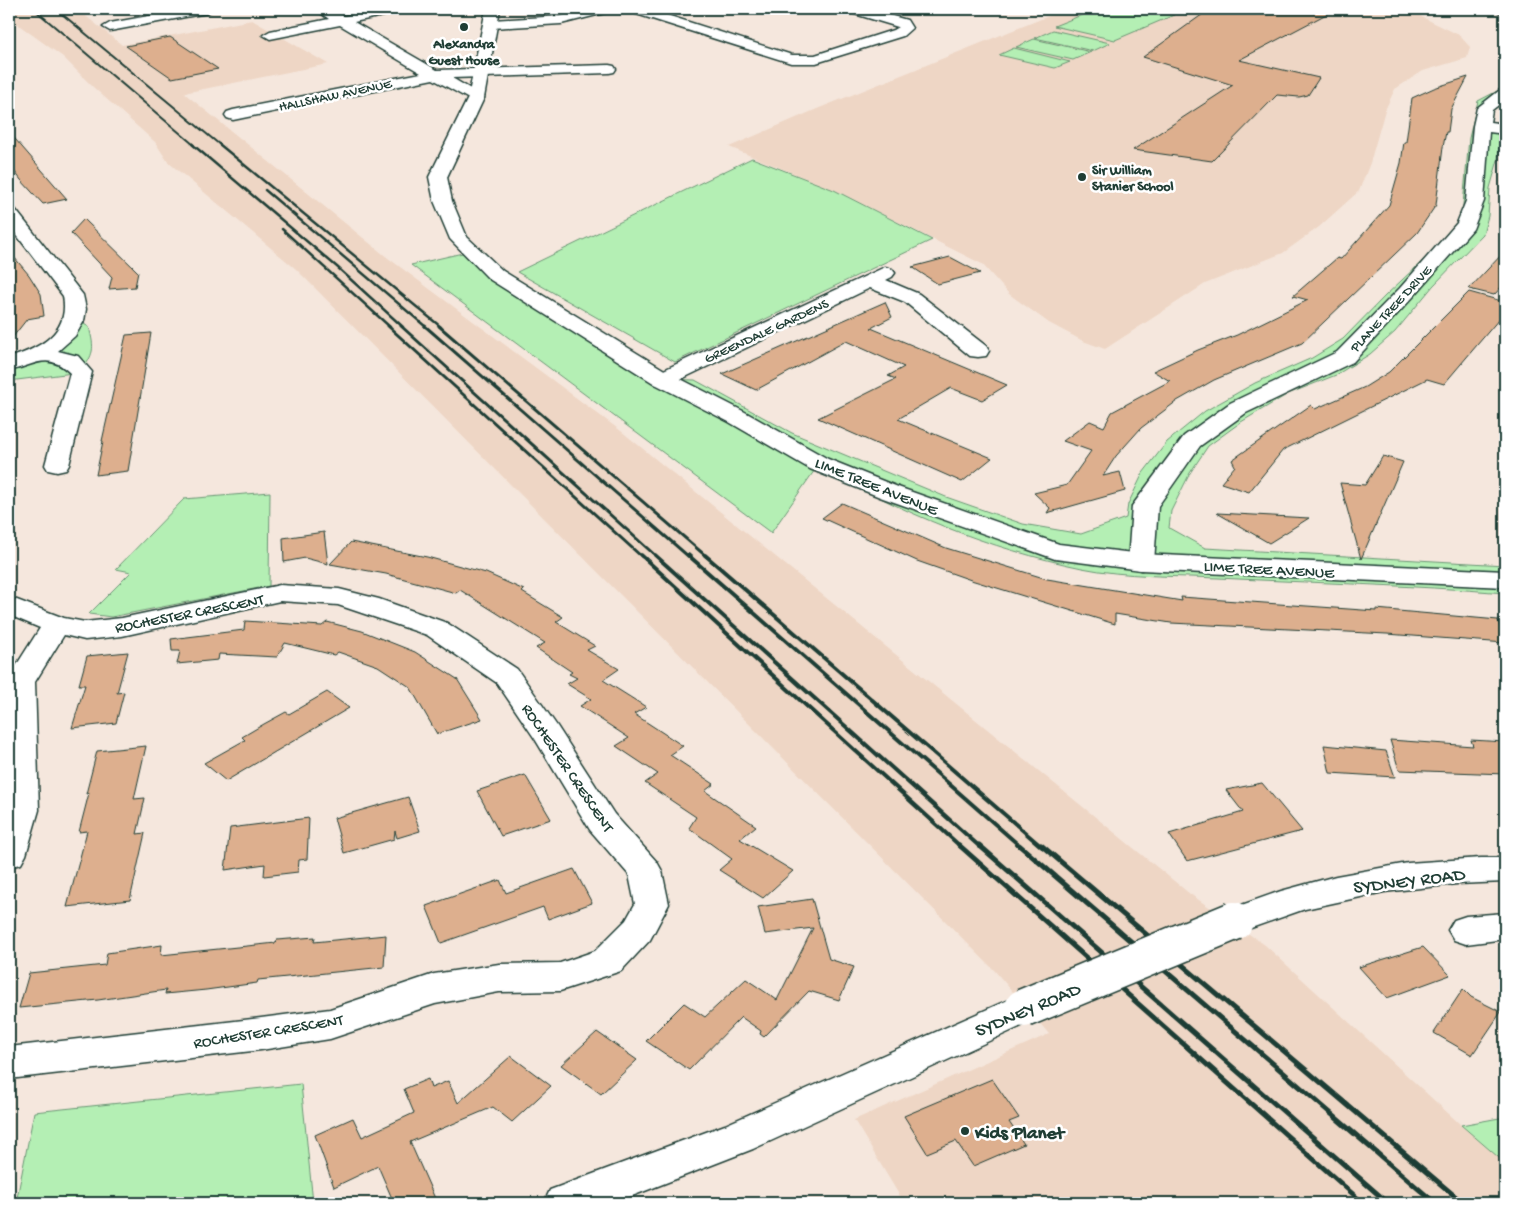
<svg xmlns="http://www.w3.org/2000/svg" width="1514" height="1212" viewBox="0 0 1514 1212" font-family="'Gochi Hand',sans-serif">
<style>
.built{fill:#eed6c5}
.green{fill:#b4efb4;stroke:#6a9674}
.building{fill:#ddaf8e;stroke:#1f3d34}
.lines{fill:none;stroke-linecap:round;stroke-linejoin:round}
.minor-casing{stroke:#1f3d34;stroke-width:3}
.tertiary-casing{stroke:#1f3d34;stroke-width:3}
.minor{fill:#fff;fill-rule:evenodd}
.tertiary{fill:#fff;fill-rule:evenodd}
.rail-far4{stroke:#1f3d34;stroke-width:2}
.rail-far3{stroke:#1f3d34;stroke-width:2.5}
.rail-far2{stroke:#1f3d34;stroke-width:3}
.rail-far1{stroke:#1f3d34;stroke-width:4}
.rail{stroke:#1f3d34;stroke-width:5}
.tertiary-bridge-casing{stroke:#1f3d34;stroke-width:41;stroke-linecap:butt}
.tertiary-bridge{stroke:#fff;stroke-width:38}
.poi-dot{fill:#1f3d34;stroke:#fff;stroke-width:2}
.labels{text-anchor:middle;stroke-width:5;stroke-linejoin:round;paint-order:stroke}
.far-poi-label{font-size:14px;font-weight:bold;fill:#1f3d34;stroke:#fff}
.far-street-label{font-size:14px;fill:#1f3d34;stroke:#fff}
.street-label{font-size:16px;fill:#1f3d34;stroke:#fff}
.near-street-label{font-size:19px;fill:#1f3d34;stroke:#fff}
.near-poi-label{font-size:19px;font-weight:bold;fill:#1f3d34;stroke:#fff;text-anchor:start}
</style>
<rect width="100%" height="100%" fill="#f5e7dd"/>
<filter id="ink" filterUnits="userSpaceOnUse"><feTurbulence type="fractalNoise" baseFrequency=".02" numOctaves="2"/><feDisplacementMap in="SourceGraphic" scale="10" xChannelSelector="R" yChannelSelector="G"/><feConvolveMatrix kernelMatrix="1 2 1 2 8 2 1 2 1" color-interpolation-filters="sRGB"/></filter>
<g filter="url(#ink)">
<path class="built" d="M9 9H77L122 45 252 20 328 64 184 93 388 258 621 431 1190 894 1265 945 1461 1125 1505 1163V1203H904L854 1120 1049 1034 994 970 296 269 168 162 155 142 93 87 63 57 9 18Z
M1066 9H1432L1420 16 1459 35 1470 47 1467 58 1423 71 1395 89 1385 110 1370 163 1359 191 1319 227 1283 253 1205 284 1105 349 1083 341 1049 323 1009 294 982 264 834 190 729 147 817 109Z"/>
<path class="green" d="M1097 9H1147L1174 15 1115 40 1054 26Z
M1053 30 1110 43 1093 51 1035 38Z
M1034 39 1091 52 1073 60 1016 47Z
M1014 48 1070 62 1055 68 999 55Z
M1505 87V93L1495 99 1481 126 1505 129V137L1500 138 1498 160 1490 188 1488 216 1483 234 1433 286 1395 332 1370 354 1336 375 1288 394 1241 422 1208 446 1190 473 1171 511 1169 528 1205 548 1505 565V593C1410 585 1314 583 1218 578 1173 576 1126 577 1082 568 990 549 899 513 819 464L771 533 411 265 471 251 663 379 695 380 792 433 946 497 1023 524 1081 534 1126 518 1128 504 1143 473 1167 442 1205 411 1255 383 1312 358 1343 339 1385 296 1435 249 1453 228 1462 216 1469 138 1478 101Z
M752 158 834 190 932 240 675 362 517 272Z
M75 319 89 327C95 350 94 353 81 372L9 381V365L17 363Z
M270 492 269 586 111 617 89 614 131 572 116 569 184 499Z
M301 1084 313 1203H16L34 1112Z
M1505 1117V1163L1461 1125Z"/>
<path class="building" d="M1210 9H1336L1239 60 1319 78 1308 95 1299 97 1277 95 1212 161 1133 150 1233 85 1143 57Z
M170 37 218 69 172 78 126 46Z
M1468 77 1451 109 1448 132H1446L1443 147 1436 205 1417 233 1302 343 1214 380 1177 401 1141 428 1116 456 1103 476 1120 472 1125 491 1047 513 1050 508 1034 493 1067 485 1091 451 1063 441 1090 421 1104 427 1112 412 1170 381 1153 371 1198 350 1237 335 1308 300 1293 296 1337 258 1341 259 1389 205 1401 163 1404 142H1406L1412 98 1434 88Z
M9 132 67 199 43 204 21 180 9 164Z
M84 219 138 272 135 287 109 289 112 277 71 233Z
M9 251 29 275 41 294 44 316 27 319 9 342Z
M1505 251V283L1494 295 1469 289Z
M950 257 980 273 938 284 912 267Z
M1469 292 1505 302V312L1444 384 1427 379 1283 450 1249 492 1221 483 1235 466 1232 460 1311 405 1315 409 1365 387 1389 372Z
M885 302 892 317 871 328 1007 385 982 400 951 388 898 419 992 458 962 482 818 418 896 379 888 376 904 367 846 341 756 390 722 374Z
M151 333 128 471 96 475 103 441H102L126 335Z
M1383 456 1403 462 1361 559 1340 483 1365 485Z
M842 503 946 548 1047 579 1182 601 1181 597 1376 611V609L1498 620 1505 643 1387 634 1171 623 1115 614V624L971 580 917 561 822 518Z
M1217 513 1309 518 1269 543Z
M324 532 328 564 305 558 284 562 283 538Z
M351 542 427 557 486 573 524 590 522 592 563 617 556 622 595 646 587 650 619 669 603 680 646 707 634 714 683 746 670 755 714 784 705 791 756 826 740 839 793 871 763 898 719 870 732 859 689 828 696 817 645 783 658 774 616 746 629 738 580 706 591 699 567 684 577 678 569 674 572 672 536 648 545 643 460 590 456 593 386 574 330 564Z
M245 621 322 626 327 622 362 631 415 652 457 679 482 719 437 734 410 687 378 666 338 652 334 655 285 643 277 657 219 654 218 660 177 664 180 651H172L171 639 244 630Z
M128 652 117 693 124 692 116 723 72 728 85 685H79L87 656Z
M327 692 349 708 226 781 204 763 245 740 242 737 264 724 286 712 289 714Z
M1390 740 1473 746 1471 740 1505 742V774L1399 770Z
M1324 745 1386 751 1395 777 1330 773Z
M146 746 134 799 145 798 137 834 145 833 130 900 67 907 87 831 79 832 89 793 86 794 97 751Z
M525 775 551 819 501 836 477 791Z
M1262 783 1302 831 1187 861 1169 834 1243 812 1226 790Z
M408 797 420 831 397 838 395 831 394 839 344 853 334 818Z
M309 818 307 859 299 860 298 872 264 876 265 864 225 870 230 828Z
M574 869 592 903 548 919 543 907 441 943 426 906 500 880 506 893Z
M812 899 829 959 854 967 839 1000 809 991 764 1037 760 1034 761 1031 741 1017 689 1070 646 1041 684 1003 705 1017 746 979 777 1000 813 928 765 934 758 907Z
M386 935 384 967 258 980 257 983 206 990 165 994 166 990 98 1000 19 1008 29 973 105 965 107 953 162 945 161 955 276 943 277 940 315 937 314 942Z
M1423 947 1450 975 1387 998 1359 967Z
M1463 989 1471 997 1501 1012 1472 1055 1434 1033Z
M597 1032 637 1060 601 1094 561 1065Z
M511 1056 551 1086 512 1122 493 1107 410 1142 437 1203H394L378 1166 334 1187 315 1135 353 1118 362 1137 414 1113 404 1089 428 1079 431 1088 448 1081 458 1103Z
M992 1079 1019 1118 1009 1122 1024 1144 973 1166 956 1141 927 1153 904 1116Z"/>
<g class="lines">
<defs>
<path id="minor" d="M187 9H214L207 13 110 31 103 27 110 23Z
M315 9H331L344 16 379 9H403L402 12 354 22 437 70 609 65 614 66 616 69 614 72 609 73 452 78 481 95 484 98 481 101 476 103 433 79 233 120 227 118 225 115 227 112 233 110 421 73 340 25 270 39 263 35 270 31 329 19Z
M589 9H611L609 12 561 24 492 28 485 24 492 20 561 16Z
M628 9H648L792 55H815L893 30 898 27 848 12 847 9H867L907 20 912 28 903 36 816 63H791L630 12Z
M1505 88V100L1492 110 1490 122 1505 124V134L1489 132 1484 201 1473 229 1414 296 1353 362 1246 413 1200 446 1158 506 1154 562 1150 568 1141 570 1132 568 1128 562 1132 506 1184 436 1230 403 1337 352 1400 288 1457 223 1466 201 1473 126 1477 108 1500 90Z
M9 208 15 209 83 295 86 309 84 321 75 336 58 351 78 356 92 372 69 465 66 470 57 472 48 470 45 465 70 373C48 351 33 366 9 371V358C40 348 70 333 63 296L9 225Z
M885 267 892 269 895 273 892 277 886 280 919 294 986 346 989 351 986 356 978 357 970 356 905 302 870 288 671 384 663 386 655 384 652 379 655 374Z
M280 585 339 589 379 599 447 623 517 669 557 726 614 814 657 862 662 871 669 904 650 940 621 971 560 991 499 992 435 1004 330 1039 261 1050 9 1079V1047L261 1018 330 1009 434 974 499 964 560 963 595 951 626 920 635 904 629 875 590 830 535 739 497 683 427 635 338 605 280 601 122 636 85 640 64 635 35 682 39 810 26 855 21 864 9 867V677L40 628 9 615V597L64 618 85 622 122 618Z
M1505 913V939L1466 944 1454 940 1448 930 1454 920 1466 916Z"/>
<path id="tertiary" d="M486 9H500L484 98 447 177 452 201 467 237 503 271 671 374 745 412 828 459 898 487 1059 544 1141 554 1505 571V587L1141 570 1055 559 880 497 810 469 729 422 655 384 489 279 450 239 434 201 429 177 468 98Z
M1498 9H1505V13L1499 12Z
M1481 858H1505V882L1457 884 1384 892 1305 909 1234 934 1222 930 1217 921 1222 912 1281 891 1336 876 1408 863Z
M1024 993 1037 997 1043 1008 1037 1019 753 1149 614 1203H544L550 1190 725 1125Z"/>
</defs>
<use href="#minor" class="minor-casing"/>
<use href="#tertiary" class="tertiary-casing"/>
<use href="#minor" class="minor"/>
<use href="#tertiary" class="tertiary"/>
<path class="rail-far4" d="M34 9 194 145
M56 9 220 145"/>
<path class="rail-far3" d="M192 144 337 267 403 327
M219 144 441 327
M265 190 426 327
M282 229 390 327"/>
<path class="rail-far2" d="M388 326 642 557
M401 326 657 557
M425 326 689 557
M439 326 707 557"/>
<path class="rail-far1" d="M641 555 961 847
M655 555 980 847
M688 555 1021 847
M705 555 1042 847"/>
<path class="rail" d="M959 845 1363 1203
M979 845 1388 1203
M1019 845 1435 1203
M1041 845 1463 1203"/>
<defs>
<path id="tertiary-bridge" d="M1024 1008 1234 921"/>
</defs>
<use href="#tertiary-bridge" class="tertiary-bridge-casing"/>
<use href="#tertiary-bridge" class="tertiary-bridge"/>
</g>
</g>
<g class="poi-dot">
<circle cx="464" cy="27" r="5"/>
<circle cx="1082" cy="177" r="5"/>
<circle cx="965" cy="1131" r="5"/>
</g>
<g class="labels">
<g class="far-poi-label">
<text x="464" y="48">Alexandra<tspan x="464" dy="16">Guest House</tspan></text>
<text x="1092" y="174" text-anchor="start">Sir William<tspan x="1092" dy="16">Stanier School</tspan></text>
</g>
<g class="far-street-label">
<text transform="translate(335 94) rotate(-12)" y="5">HALLSHAW AVENUE</text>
<text transform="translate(1390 308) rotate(-47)" y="5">PLANE TREE DRIVE</text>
<text transform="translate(766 330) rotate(-25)" y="5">GREENDALE GARDENS</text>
</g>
<g class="street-label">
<text transform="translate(877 485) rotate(22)" y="6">LIME TREE AVENUE</text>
<text transform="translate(1269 568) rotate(3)" y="6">LIME TREE AVENUE</text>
<text transform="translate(189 612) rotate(-11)" y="6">ROCHESTER CRESCENT</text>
<text transform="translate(569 767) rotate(56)" y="6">ROCHESTER CRESCENT</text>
<text transform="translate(268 1030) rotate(-9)" y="6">ROCHESTER CRESCENT</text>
</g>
<g class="near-street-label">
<text transform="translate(1409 879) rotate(-7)" y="7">SYDNEY ROAD</text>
<text transform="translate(1027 1008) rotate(-23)" y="7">SYDNEY ROAD</text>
</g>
<g class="near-poi-label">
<text x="975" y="1138">Kids Planet</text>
</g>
</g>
<rect width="1514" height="1212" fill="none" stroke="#fff" stroke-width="30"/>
<rect x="15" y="15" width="1484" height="1182" fill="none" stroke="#1f3d34" stroke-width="2" filter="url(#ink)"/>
</svg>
